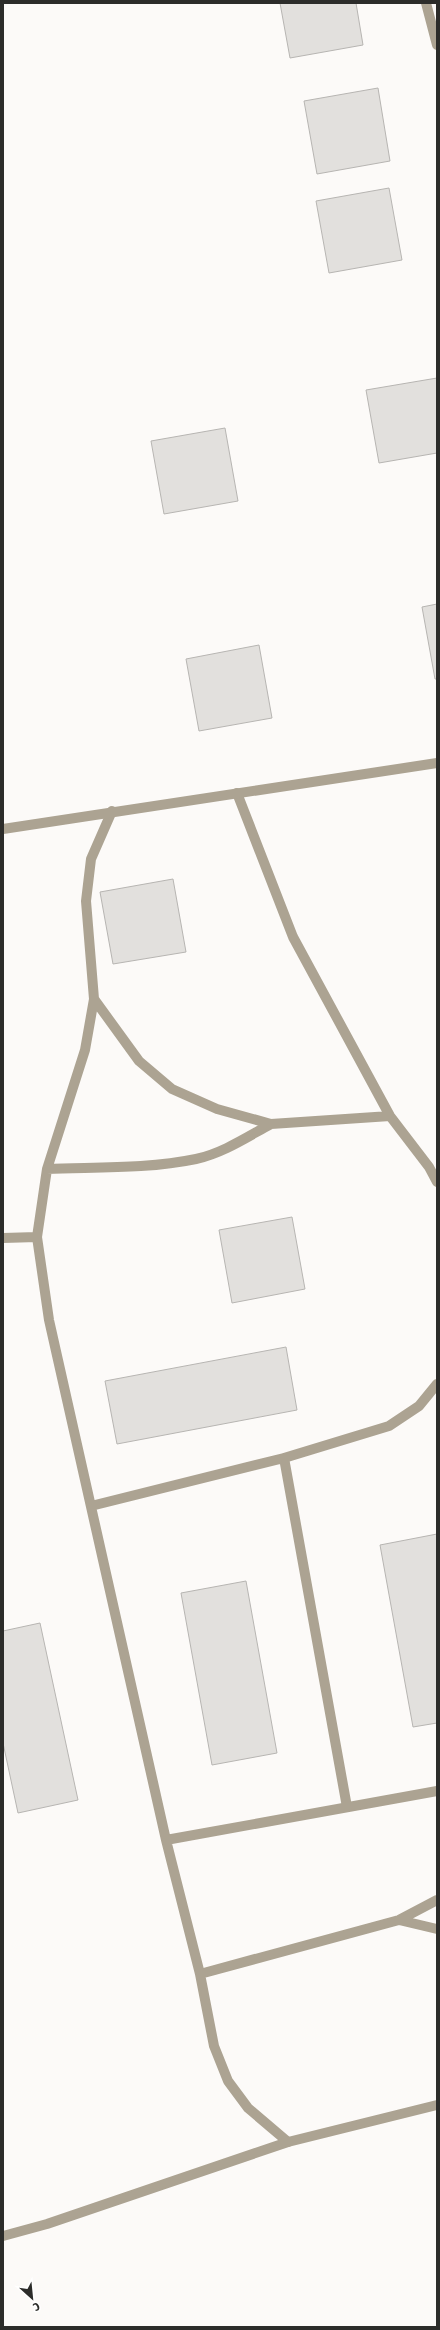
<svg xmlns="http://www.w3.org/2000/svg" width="440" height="2330" viewBox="0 0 440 2330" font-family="'Fira Sans Condensed',sans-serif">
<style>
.building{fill:#e2e0dd;stroke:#b7b5b2}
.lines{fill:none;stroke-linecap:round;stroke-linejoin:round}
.service{stroke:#aca392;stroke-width:10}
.minor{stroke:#aca392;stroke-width:10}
</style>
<rect width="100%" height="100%" fill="#fcfaf8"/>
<path class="building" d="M280 3H356L363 45 290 58Z
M378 88 390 161 317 174 304 101Z
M389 188 402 260 329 273 316 201Z
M437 378V453L379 463 366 390Z
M225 428 238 501 164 514 151 441Z
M437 604V679H435L422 607Z
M259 645 272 718 199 731 186 659Z
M173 879 186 952 113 964 100 892Z
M292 1217 305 1289 232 1303 219 1230Z
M286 1347 297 1410 117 1444 105 1381Z
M437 1534V1723L413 1727 380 1545Z
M246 1581 277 1753 212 1765 181 1593Z
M40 1623 78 1800 18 1813 3 1743V1631Z"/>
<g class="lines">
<path class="service" d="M237 793 293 937 390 1116 429 1167 437 1182
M112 811 91 859 86 901 94 999 85 1050 47 1169 37 1237 49 1320 166 1840 200 1974 214 2046 228 2081 248 2108 288 2142
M94 999 139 1061 172 1089 217 1109 271 1124 390 1116
M47 1169C96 1167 148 1169 196 1159 223 1153 247 1137 271 1124
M3 1238 37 1237
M284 1458 347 1807
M91 1506 284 1458 389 1426 419 1406 437 1384
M166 1840 437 1791
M399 1920 437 1929
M200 1974 399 1920 437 1900"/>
<path class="minor" d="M426 3 437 45
M3 829 437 763
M3 2236 47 2224 288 2142 437 2105"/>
</g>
<rect width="440" height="2330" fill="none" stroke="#2c2c2a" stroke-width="8"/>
<g transform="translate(32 2298) rotate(153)" stroke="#ffffff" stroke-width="3" paint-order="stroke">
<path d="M0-3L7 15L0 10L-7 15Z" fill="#2c2c2a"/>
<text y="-6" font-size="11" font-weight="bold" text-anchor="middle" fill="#2c2c2a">С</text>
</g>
</svg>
